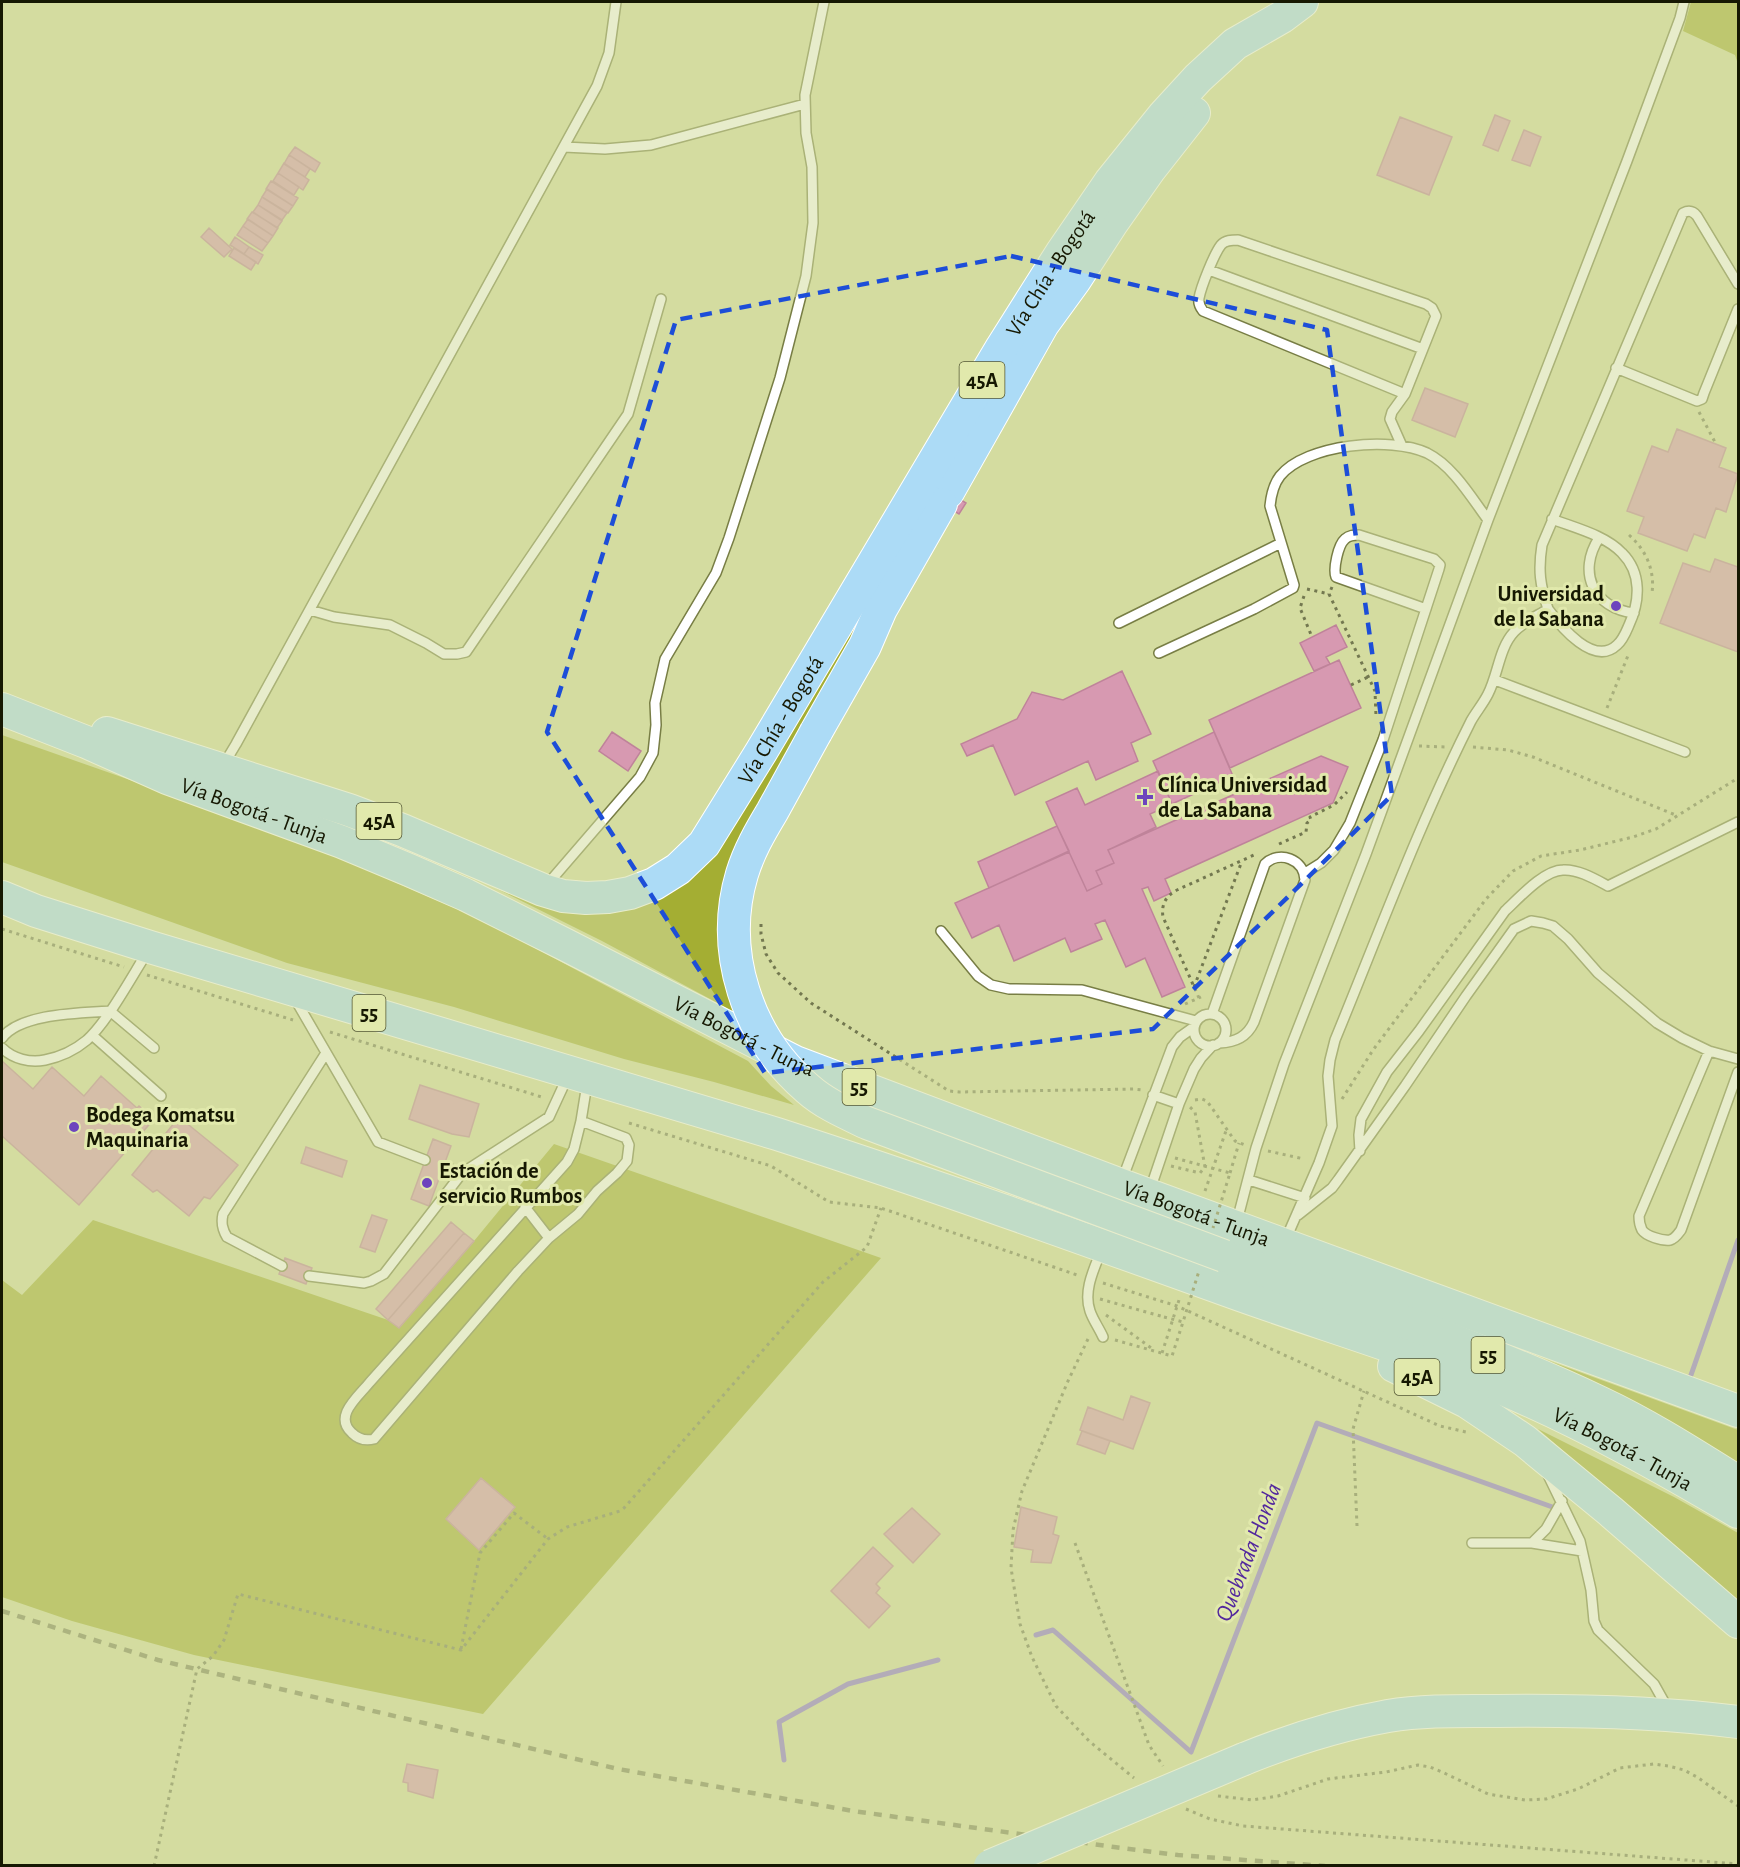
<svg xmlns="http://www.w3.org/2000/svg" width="1740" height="1867" viewBox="0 0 1740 1867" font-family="'Alegreya Sans',sans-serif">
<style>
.green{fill:#a4ae33}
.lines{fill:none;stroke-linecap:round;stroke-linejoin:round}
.stream{stroke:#8d72d5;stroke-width:5}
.building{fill:#d799b1;stroke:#bf839a;stroke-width:1.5}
.service-casing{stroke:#787e45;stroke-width:12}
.trunk-casing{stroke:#fff;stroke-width:34}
.path{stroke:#737850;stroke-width:3;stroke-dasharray:3 4.5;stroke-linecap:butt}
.service{stroke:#fff;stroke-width:9}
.trunk{stroke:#acdbf6;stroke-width:32}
.rail{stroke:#7d8257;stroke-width:4.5;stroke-dasharray:8 8;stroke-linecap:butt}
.trunk-bridge-casing{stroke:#fff;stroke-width:34;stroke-linecap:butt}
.path-bridge{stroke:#737850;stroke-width:3;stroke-dasharray:3 4.5;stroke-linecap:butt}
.trunk-bridge{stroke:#acdbf6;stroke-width:32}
.marked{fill:none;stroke:#1d4ed8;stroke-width:4.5;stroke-dasharray:12 8;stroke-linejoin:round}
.poi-dot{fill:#6d45bd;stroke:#e1e9ac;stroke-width:2}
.labels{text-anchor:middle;stroke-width:6;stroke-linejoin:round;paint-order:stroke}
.shield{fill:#e1e9ac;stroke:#535735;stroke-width:1.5}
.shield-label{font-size:21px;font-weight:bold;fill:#161802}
.street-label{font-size:22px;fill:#161802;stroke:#e1e9ac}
.poi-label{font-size:22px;font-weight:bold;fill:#161802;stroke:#e1e9ac;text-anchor:start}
.water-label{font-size:24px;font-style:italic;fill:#53289d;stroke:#e1e9ac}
</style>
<rect width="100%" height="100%" fill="#d4dca0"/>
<path class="green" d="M1691 2H1738V64L1735 55 1683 31Z
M998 385 746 842 738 1014 602 941 451 866 646 903 683 885 713 854Z
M2 735 167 793 330 854 480 919 748 1061 771 1086 794 1105 714 1082 624 1059 454 1007 287 963 2 862Z
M554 1144 881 1258 483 1714 194 1655 72 1621 2 1597V1280L22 1295 93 1220 388 1320 399 1328 474 1241Z
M1443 1322 1738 1430V1469Z
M1538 1429 1674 1497 1738 1533V1602Z"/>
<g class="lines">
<path class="stream" d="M1691 1375 1738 1240
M1036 1635 1053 1630 1191 1752 1317 1423 1558 1509
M784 1760 779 1722 848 1684 938 1660"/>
</g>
<path class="building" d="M1495 115 1510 121 1498 151 1483 145Z
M1400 117 1452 137 1429 195 1377 175Z
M1524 130 1541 137 1530 166 1512 160Z
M295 147 320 163 315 172 289 155Z
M289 155 310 169 305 177 284 164Z
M284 163 309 180 303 190 278 173Z
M278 173 299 187 294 195 273 181Z
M271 181 298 198 293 206 266 189Z
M267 189 293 206 288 213 262 197Z
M262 197 287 213 282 220 258 205Z
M258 205 282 221 277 228 253 212Z
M252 212 278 228 273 236 247 219Z
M248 219 273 236 268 243 243 226Z
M243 226 268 243 262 251 237 235Z
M209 228 232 249 224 257 201 237Z
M235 237 249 247 244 254 230 245Z
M249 247 263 255 258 264 244 254Z
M234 248 256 262 251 270 229 256Z
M1425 388 1468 404 1455 437 1412 420Z
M1677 429 1726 448 1719 467 1738 474 1726 512 1716 508 1705 538 1694 534 1687 551 1638 533 1644 517 1627 511 1652 446 1668 452Z
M934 483 966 503 959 514 927 495Z
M1715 559 1738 567V652L1660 623 1683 563 1710 572Z
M1336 625 1347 647 1326 657 1330 664 1314 671 1300 643Z
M1339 660 1361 708 1230 768 1209 720Z
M1122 671 1151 734 1131 743 1138 761 1096 780 1088 761 1015 795 993 745 967 756 961 744 1017 719 1032 692 1063 700Z
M612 732 641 751 628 771 599 751Z
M1214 732 1233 776 1172 804 1153 761Z
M1321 756 1348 767 1333 803 1165 879 1171 893 1154 901 1148 887 1142 889 1185 987 1162 997 1145 958 1126 967 1105 920 1095 924 1102 939 1071 952 1065 938 1014 961 999 925 972 938 955 903 1069 852 1087 891 1102 884 1096 871 1114 863 1108 850Z
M1158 771 1172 804 1150 814 1156 827 1108 850 1114 863 1096 871 1102 884 1087 891 1046 802 1077 788 1085 805Z
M1057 826 1069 851 989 888 978 862Z
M2 1061 33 1089 52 1067 84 1096 101 1076 137 1108 139 1106 154 1119 79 1205 2 1136Z
M420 1085 479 1104 469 1137 452 1134 409 1119Z
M179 1117 238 1165 210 1199 204 1197 189 1216 157 1190 153 1192 132 1175Z
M433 1139 451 1146 429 1206 411 1199Z
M306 1147 347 1161 342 1177 301 1163Z
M372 1215 387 1220 375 1252 360 1247Z
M451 1222 464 1233 388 1320 376 1309Z
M464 1233 474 1241 399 1328 388 1320Z
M285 1258 312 1268 306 1284 279 1274Z
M1131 1396 1150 1403 1133 1449 1080 1430 1088 1407 1123 1420Z
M1082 1431 1110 1441 1105 1454 1077 1444Z
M481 1478 515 1507 479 1550 446 1519Z
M1021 1507 1057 1517 1053 1534 1059 1536 1051 1563 1031 1562 1033 1550 1014 1547Z
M912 1508 940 1534 913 1563 884 1534Z
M873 1547 893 1566 876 1584 880 1588 876 1593 890 1606 869 1628 831 1591Z
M407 1764 438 1770 433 1798 408 1791V1783L403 1782Z"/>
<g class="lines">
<defs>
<path id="service" d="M564 147 605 149 651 145 805 104
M1209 270 1423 349
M1616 368 1697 401 1702 399 1704 393 1738 309
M1402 446 1390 419 1392 412 1405 394 1436 316 1432 308 1426 304 1238 240C1232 240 1225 240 1221 245 1214 254 1201 287 1199 298 1198 303 1200 307 1203 311L1405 394
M1599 538C1577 572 1593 608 1634 613
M1548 609C1561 627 1594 667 1617 645 1623 640 1626 632 1629 625 1640 601 1642 573 1622 553 1605 535 1575 528 1552 519
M310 610 334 617 390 625 426 643 444 654H457L466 652 628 414 661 299
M1119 623 1281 543
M1159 653 1254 609 1293 588 1294 585 1270 506C1271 496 1273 485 1280 476 1306 444 1391 436 1427 453 1453 466 1471 497 1488 520
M1495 680 1685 752
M224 764 236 744 597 86 609 53 616 2
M1305 873 1321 863 1334 850 1350 823 1383 740 1439 569 1440 565 1434 559 1359 535C1354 535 1349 535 1345 539 1338 545 1333 569 1336 577L1426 609
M546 886 640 777 653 753 656 725 655 703 665 659 716 573 729 538 780 378 806 276 813 223 812 167 806 133 805 95 824 2
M941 931 978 976 991 985 1009 989 1082 990 1196 1021
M295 999 378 1142 425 1160
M1194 1030a16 16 0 1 1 32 0a16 16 0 1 1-32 0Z
M1212 1014 1265 864C1279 850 1304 859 1305 880L1254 1022C1247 1037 1236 1042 1219 1043
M92 1035 161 1096
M2 1038C20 1013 82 1013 110 1011L154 1048
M2 1048C13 1059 30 1063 45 1060 60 1057 75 1050 87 1040 108 1021 132 976 148 951
M1709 1051 1639 1216C1639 1221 1640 1226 1642 1230 1646 1236 1662 1241 1670 1240 1675 1239 1678 1234 1681 1230L1738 1072
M1153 1095 1179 1104
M581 1121 574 1149 567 1162 370 1382C358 1397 333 1416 352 1433 359 1440 366 1441 374 1439L518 1271 549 1238 578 1214 597 1191 617 1173 627 1161 629 1145 626 1138 581 1121 587 1084
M1360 1151 1359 1135 1361 1119 1387 1072 1419 1031 1505 911C1519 898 1544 870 1563 870 1578 869 1595 879 1608 886L1738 822
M444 1167 462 1173
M1122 1180 1172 1047 1180 1037 1194 1027
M1249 1180 1305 1198
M1150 1190 1179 1104 1194 1069 1201 1058 1213 1045
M525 1207 549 1238
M1298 1215 1332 1188 1338 1180 1405 1086 1466 996 1514 929 1531 921 1543 923 1553 926 1568 939 1598 973 1657 1023 1682 1038 1709 1051 1738 1059
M1237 1221 1256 1148 1284 1064 1366 854 1488 520 1627 161 1680 18 1684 2
M1285 1241 1319 1163 1332 1126 1328 1076 1330 1060 1335 1040C1379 933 1419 824 1471 721 1476 712 1483 704 1488 694 1498 675 1499 648 1514 632 1523 622 1537 616 1548 609 1540 585 1538 570 1542 545L1683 213C1689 210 1693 211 1697 216L1738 284
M1101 1251C1094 1269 1083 1291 1090 1311 1093 1320 1099 1328 1103 1337
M282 1266 227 1237C222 1229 221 1223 223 1214L326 1053
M309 1276 364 1283 371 1281 384 1274 462 1173 549 1117 567 1078
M1548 1475 1580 1541 1591 1590 1594 1621 1598 1630 1654 1684 1668 1709
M1472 1543H1532L1582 1551
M1532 1543 1546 1529 1562 1501"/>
<g id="trunk">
<path d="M948 492 1043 324 1075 280 1112 223 1150 169 1194 113"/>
<path id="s1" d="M2 709 86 742 167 778 342 842 409 870 466 895 566 945 795 1062 1121 1185 1738 1411"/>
<path d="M816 732 865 646 881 609 941 504"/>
<path id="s2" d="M107 733 349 810 402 830 543 890 563 896 586 898 608 897 630 893 654 884 678 869 704 844 761 752 1002 347 1062 252 1110 182 1164 115 1198 78 1235 44 1282 17 1302 2"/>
<path id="s3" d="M2 897 36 911 150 947 777 1134C929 1183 1079 1237 1229 1291 1320 1324 1414 1351 1503 1389 1585 1424 1662 1467 1738 1512"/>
<path d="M1224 1256C1349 1302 1481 1346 1601 1403 1648 1425 1693 1454 1738 1482"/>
<path d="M1394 1366 1467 1402 1525 1441 1610 1511 1738 1622"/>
<path d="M1244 1759C1291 1740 1338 1725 1388 1716 1423 1710 1461 1711 1497 1711 1578 1710 1658 1712 1738 1722"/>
</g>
</defs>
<use href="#service" class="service-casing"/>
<use href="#trunk" class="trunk-casing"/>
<path class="path" d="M1699 412 1716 444
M1629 535C1646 550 1655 570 1652 593
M1332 587 1329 594 1375 691 1376 716
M1307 589 1329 594
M1304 596 1300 608 1312 637
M1351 685 1368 677
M1607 708 1629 653
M1419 746 1446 747
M1473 747 1508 750 1533 757 1678 816
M1279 844 1306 832 1307 823 1311 820 1310 817 1334 805 1347 792
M761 924V934L766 954 778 973 811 1003 949 1091 959 1092 1134 1089 1143 1090
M2 929 124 967
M147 975 293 1020
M1194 987 1242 861
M1199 998 1163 917C1161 904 1166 896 1177 890L1254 855
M1185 1004 1201 997
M330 1032 545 1098
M1342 1099 1373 1050 1486 899 1513 871 1541 856 1580 850 1633 837 1656 829 1738 778
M1195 1100 1202 1099 1207 1101 1235 1141 1245 1145
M629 1123 771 1166 829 1202 881 1208 1080 1276
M1268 1151 1304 1159
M1171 1166 1200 1173 1205 1167 1195 1112 1190 1107
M1230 1173 1239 1143
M1205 1191 1227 1128
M1103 1283 1177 1306 1440 1426 1466 1432
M1100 1299 1164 1317
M1106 1315 1154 1350
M1088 1339 1068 1381 1022 1491 1013 1530 1011 1568 1020 1624 1032 1657 1056 1706 1089 1741 1134 1778
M1115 1340 1172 1356 1183 1322
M1162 1353 1180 1297
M1357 1526 1353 1429 1364 1391
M1075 1543 1149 1745 1163 1766
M461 1649 480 1553 514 1513 548 1539
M1218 1796 1252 1800 1278 1796 1328 1779 1386 1772 1418 1765 1430 1767 1442 1772 1488 1794 1525 1800 1546 1799 1578 1789 1620 1768 1654 1764 1668 1766 1684 1770 1697 1777 1738 1806
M1186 1809 1210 1819 1243 1826 1738 1864
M154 1866 197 1669 213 1656 224 1640 238 1594 461 1650 548 1539 567 1527 620 1511 624 1508 823 1282 867 1247 881 1208"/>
<use href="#service" class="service"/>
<use href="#trunk" class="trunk"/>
<path class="rail" d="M2 1611 158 1660 618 1769 853 1811 1114 1847 1178 1855 1325 1866"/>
<defs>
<path id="trunk-bridge" d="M816 732C801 759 787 785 772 812 760 832 749 851 742 874 719 951 747 1037 808 1089 825 1104 846 1113 867 1123L1224 1256
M990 1866 1244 1759"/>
</defs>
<use href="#trunk-bridge" class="trunk-bridge-casing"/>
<path class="path-bridge" d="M1175 1158 1230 1173 1213 1228
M1164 1317 1183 1322 1199 1271"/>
<use href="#trunk-bridge" class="trunk-bridge"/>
</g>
<path d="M0 0H1740V1867H0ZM1011 256 1327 330 1392 795 1153 1029 765 1073 547 732 676 320Z" fill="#d4dca0" fill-opacity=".55" fill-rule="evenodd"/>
<path class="marked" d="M1011 256 1327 330 1392 795 1153 1029 765 1073 547 732 676 320Z"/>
<g class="poi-dot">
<circle cx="1616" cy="606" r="6"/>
<path d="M1142 788h6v6h6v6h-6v6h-6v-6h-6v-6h6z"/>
<circle cx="74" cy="1127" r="6"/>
<circle cx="427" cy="1183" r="6"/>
</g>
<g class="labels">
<g class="shield">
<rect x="959.5" y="362" width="45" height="36" rx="4.5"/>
<rect x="356.5" y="803" width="45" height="36" rx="4.5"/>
<rect x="352.5" y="995" width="33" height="36" rx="4.5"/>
<rect x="842.5" y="1069" width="33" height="36" rx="4.5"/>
<rect x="1471.5" y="1337" width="33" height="36" rx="4.5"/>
<rect x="1394.5" y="1359" width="45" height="36" rx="4.5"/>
</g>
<g class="shield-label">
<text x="982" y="387">45A</text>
<text x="379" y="828">45A</text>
<text x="369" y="1020">55</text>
<text x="859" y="1094">55</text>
<text x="1488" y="1362">55</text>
<text x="1417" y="1384">45A</text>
</g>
<g class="street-label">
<text dy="8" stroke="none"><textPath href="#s2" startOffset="1310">Vía Chía - Bogotá</textPath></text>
<text dy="8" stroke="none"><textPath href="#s2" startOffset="788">Vía Chía - Bogotá</textPath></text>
<text dy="8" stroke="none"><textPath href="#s1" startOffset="272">Vía Bogotá - Tunja</textPath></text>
<text dy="8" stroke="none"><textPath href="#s1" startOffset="812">Vía Bogotá - Tunja</textPath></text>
<text dy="8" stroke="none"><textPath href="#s1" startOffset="1298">Vía Bogotá - Tunja</textPath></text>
<text dy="8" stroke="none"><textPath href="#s3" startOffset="1714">Vía Bogotá - Tunja</textPath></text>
</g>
<g class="poi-label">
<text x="1604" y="601" text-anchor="end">Universidad<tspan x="1604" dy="25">de la Sabana</tspan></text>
<text x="1158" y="792">Clínica Universidad<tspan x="1158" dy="25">de La Sabana</tspan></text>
<text x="86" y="1122">Bodega Komatsu<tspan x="86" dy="25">Maquinaria</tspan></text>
<text x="439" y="1178">Estación de<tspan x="439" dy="25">servicio Rumbos</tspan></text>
</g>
<g class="water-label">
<text transform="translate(1248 1552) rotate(-69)" y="8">Quebrada Honda</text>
</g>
</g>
<rect width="1740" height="1867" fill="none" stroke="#161802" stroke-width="6"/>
</svg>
